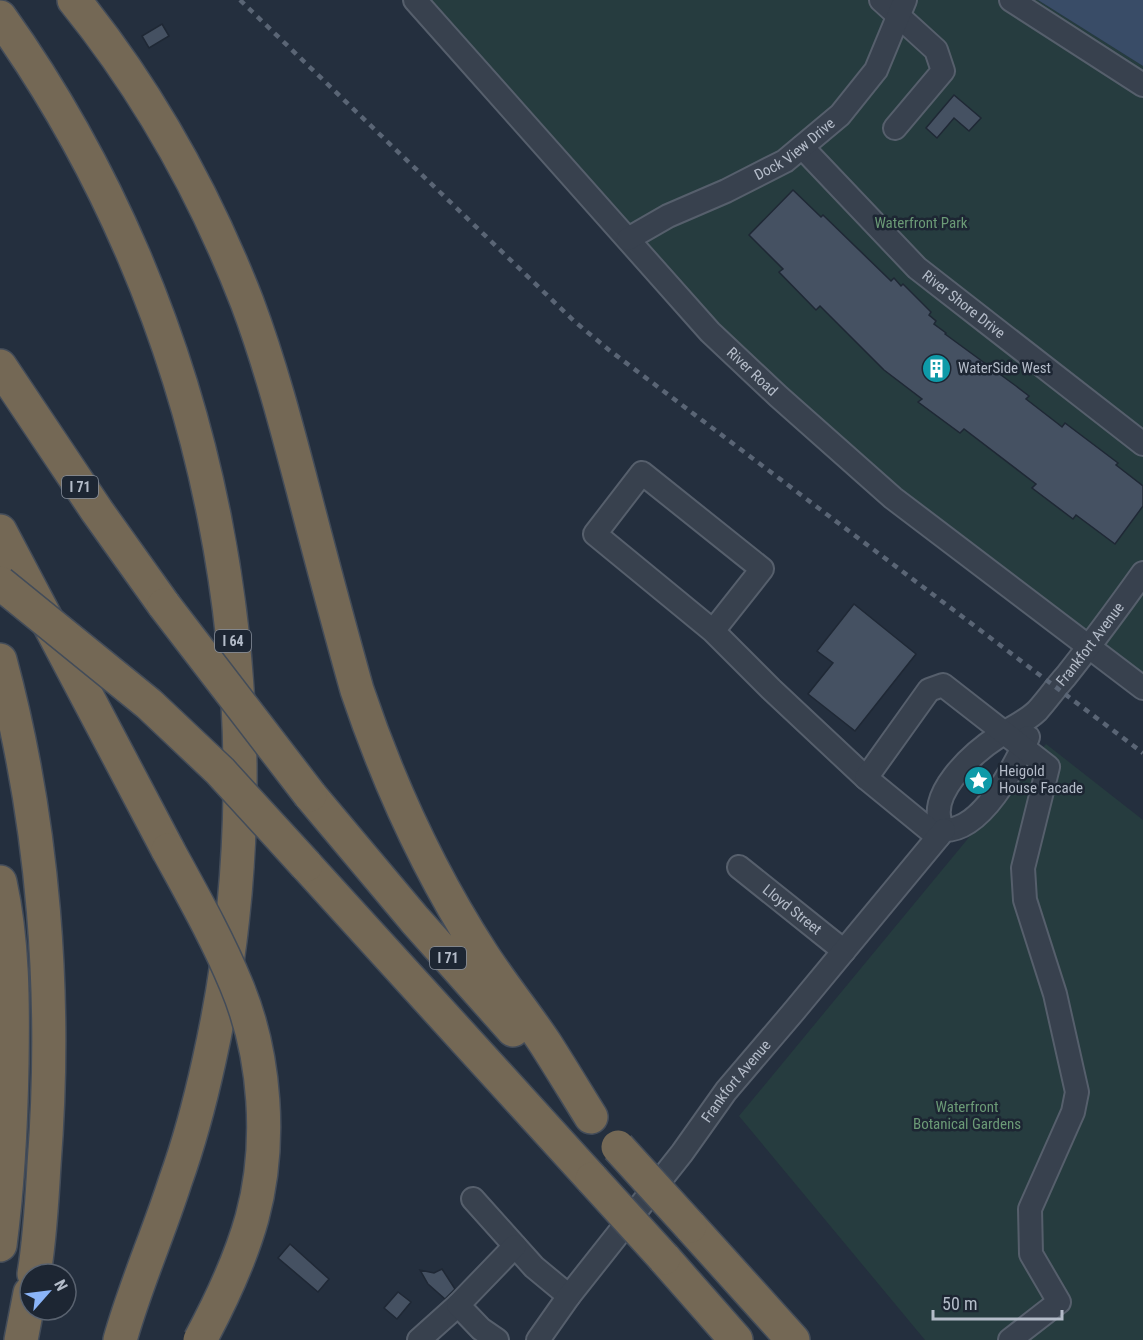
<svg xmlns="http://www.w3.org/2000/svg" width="1143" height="1340" viewBox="0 0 1143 1340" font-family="'Roboto Condensed',sans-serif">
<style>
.green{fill:#263c3f}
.water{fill:#394c67}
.building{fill:#455162;stroke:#1f2835;stroke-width:1.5}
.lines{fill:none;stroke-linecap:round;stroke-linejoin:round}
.minor-casing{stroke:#565f6c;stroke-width:26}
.highway-casing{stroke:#434c59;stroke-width:36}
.minor{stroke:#38414e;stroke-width:22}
.highway{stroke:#746855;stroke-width:33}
.rail{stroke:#5a6575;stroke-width:4.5;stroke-dasharray:6 6;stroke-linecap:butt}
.highway-bridge-casing{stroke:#434c59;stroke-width:36;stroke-linecap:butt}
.highway-bridge{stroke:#746855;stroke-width:33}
.labels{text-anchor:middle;stroke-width:5;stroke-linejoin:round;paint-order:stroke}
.shield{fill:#1d2633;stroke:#878f9c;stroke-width:1.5}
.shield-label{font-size:14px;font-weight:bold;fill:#b4bcc9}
.street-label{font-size:15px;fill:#b4bcc9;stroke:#1d2633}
.park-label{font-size:15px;fill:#6b9a76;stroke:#1d2633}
.poi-label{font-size:15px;fill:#b4bcc9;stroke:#1d2633;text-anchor:start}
</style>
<rect width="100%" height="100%" fill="#242f3e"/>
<path class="green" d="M415 0H1038L1143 66V684L893 498 710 332Z
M1046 744 1143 820V1340H925L739 1116Z"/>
<path class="water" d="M1038 0H1143V66Z"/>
<path class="building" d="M162 24 169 36 149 48 142 36Z
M954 95 981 118 969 131 954 118 937 138 926 128Z
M793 190 821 217 823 215 891 281 894 278 901 286 903 284 931 312 929 315 936 321 934 324 946 333 945 334 1016 386 1029 396 1026 399 1057 423 1062 427 1065 423 1118 463 1116 465 1143 486V506L1115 544 1076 515 1073 519 1032 488 1036 484 964 429 960 433 918 402 922 399 884 370 820 306 816 310 779 272 783 269 749 235Z
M854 604 916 654 855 731 808 694 833 663 817 651Z
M290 1244 329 1279 318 1292 278 1258Z
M442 1269 455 1289 445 1299 428 1284 420 1270 434 1273Z
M398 1292 411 1302 397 1319 384 1308Z"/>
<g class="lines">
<defs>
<g id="minor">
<path id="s1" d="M415 0 710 332 778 396 893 498 1143 688"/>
<path d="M881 0 936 50 943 71 895 128"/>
<path d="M1011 0 1143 85"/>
<path id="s2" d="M802 147 917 268 1143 444"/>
<path id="s3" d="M628 239 668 216 726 191 785 161 840 115 876 70 905 0"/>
<path d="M713 631 762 569 642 473 595 534 713 631 771 689 866 778"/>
<path id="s4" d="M944 830C922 797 974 752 999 736 1011 728 1027 721 1037 711 1047 700 1056 687 1066 676 1093 642 1118 608 1143 573"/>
<path d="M944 830C982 831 1014 767 1028 737"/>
<path d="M938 837 866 778 929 690 943 685 1048 767 1023 868 1025 900 1055 994 1077 1092 1073 1112 1030 1209 1031 1254 1059 1302 1010 1340"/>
<path id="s5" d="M739 867 844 951"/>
<path d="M473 1199 534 1267 569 1296"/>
<path d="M419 1340 458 1305"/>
<path d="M497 1340 481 1329 458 1305 515 1246"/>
<path id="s6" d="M538 1340 569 1296 682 1153 726 1091 795 1010 944 830"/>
</g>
<path id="highway" d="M74 0C147 90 205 194 247 302 271 366 288 432 305 497 322 562 339 626 357 690 388 782 429 872 482 954 502 985 525 1013 545 1043 561 1068 576 1093 591 1117
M0 17C213 315 289 705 209 1061 200 1102 189 1143 175 1182 158 1235 135 1286 120 1340
M0 366 97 511 164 605
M0 531 168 850
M0 660C44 823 57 997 44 1165 42 1201 40 1238 34 1274
M310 795 415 920 513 1030
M306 865 592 1179
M0 882C13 941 13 1003 12 1064 11 1124 8 1185 0 1245
M690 1226 793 1340
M664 1258 736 1340
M21 1340 30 1293"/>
</defs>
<use href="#minor" class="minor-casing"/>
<use href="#highway" class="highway-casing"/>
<use href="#minor" class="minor"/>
<use href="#highway" class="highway"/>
<path class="rail" d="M240 0 574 321 609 350 1143 753"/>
<defs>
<path id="highway-bridge" d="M0 583 149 704 220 771 306 865
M164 605 310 795
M168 850C192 894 217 938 236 984 266 1055 272 1144 252 1218 240 1261 221 1301 200 1340
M618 1147 690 1226
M592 1179 664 1258"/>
</defs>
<use href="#highway-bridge" class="highway-bridge-casing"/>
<use href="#highway-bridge" class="highway-bridge"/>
</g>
<defs>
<symbol id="building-disc" viewBox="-11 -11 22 22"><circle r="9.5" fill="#0f9aa8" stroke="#1d2633"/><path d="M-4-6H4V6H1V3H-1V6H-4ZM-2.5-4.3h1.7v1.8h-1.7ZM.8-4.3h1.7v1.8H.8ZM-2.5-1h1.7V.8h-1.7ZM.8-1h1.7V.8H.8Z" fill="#fff"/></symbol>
<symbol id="sight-disc" viewBox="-11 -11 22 22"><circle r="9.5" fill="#0f9aa8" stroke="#1d2633"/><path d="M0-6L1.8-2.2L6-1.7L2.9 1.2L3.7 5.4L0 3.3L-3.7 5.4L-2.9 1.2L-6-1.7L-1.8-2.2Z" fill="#fff"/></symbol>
</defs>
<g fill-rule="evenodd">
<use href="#building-disc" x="920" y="352" width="33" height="33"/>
<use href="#sight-disc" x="962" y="764" width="33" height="33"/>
</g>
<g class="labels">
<g class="shield">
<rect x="62" y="476" width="36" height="22" rx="4.5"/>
<rect x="215" y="630" width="36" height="22" rx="4.5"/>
<rect x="430" y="947" width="36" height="22" rx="4.5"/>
</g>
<g class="shield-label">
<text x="80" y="492">I 71</text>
<text x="233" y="646">I 64</text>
<text x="448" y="963">I 71</text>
</g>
<g class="street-label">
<text dy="5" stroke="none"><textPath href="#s3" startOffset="190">Dock View Drive</textPath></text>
<text dy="5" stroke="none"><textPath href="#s2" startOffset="226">River Shore Drive</textPath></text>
<text dy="5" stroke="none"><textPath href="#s1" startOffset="502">River Road</textPath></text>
<text dy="5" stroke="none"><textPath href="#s4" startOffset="250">Frankfort Avenue</textPath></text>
<text dy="5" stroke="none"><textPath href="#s5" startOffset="68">Lloyd Street</textPath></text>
<text dy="5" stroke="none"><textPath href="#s6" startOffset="326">Frankfort Avenue</textPath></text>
</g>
<g class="park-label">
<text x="921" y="228">Waterfront Park</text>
<text x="967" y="1112">Waterfront<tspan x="967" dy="17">Botanical Gardens</tspan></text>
</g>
<g class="poi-label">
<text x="958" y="373">WaterSide West</text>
<text x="999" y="776">Heigold<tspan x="999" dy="17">House Facade</tspan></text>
</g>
</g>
<g transform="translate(48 1292) rotate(62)"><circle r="28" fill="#1d2633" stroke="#59626f" stroke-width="1.5"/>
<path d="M0-4.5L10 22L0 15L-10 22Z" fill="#8ab4f8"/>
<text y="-9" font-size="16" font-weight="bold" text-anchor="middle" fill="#b4bcc9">N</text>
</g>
<path d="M933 1310v9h129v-9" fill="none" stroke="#b4bcc9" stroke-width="3"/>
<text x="942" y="1310" font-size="18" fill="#b4bcc9" stroke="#1d2633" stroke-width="4.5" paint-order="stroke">50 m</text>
</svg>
